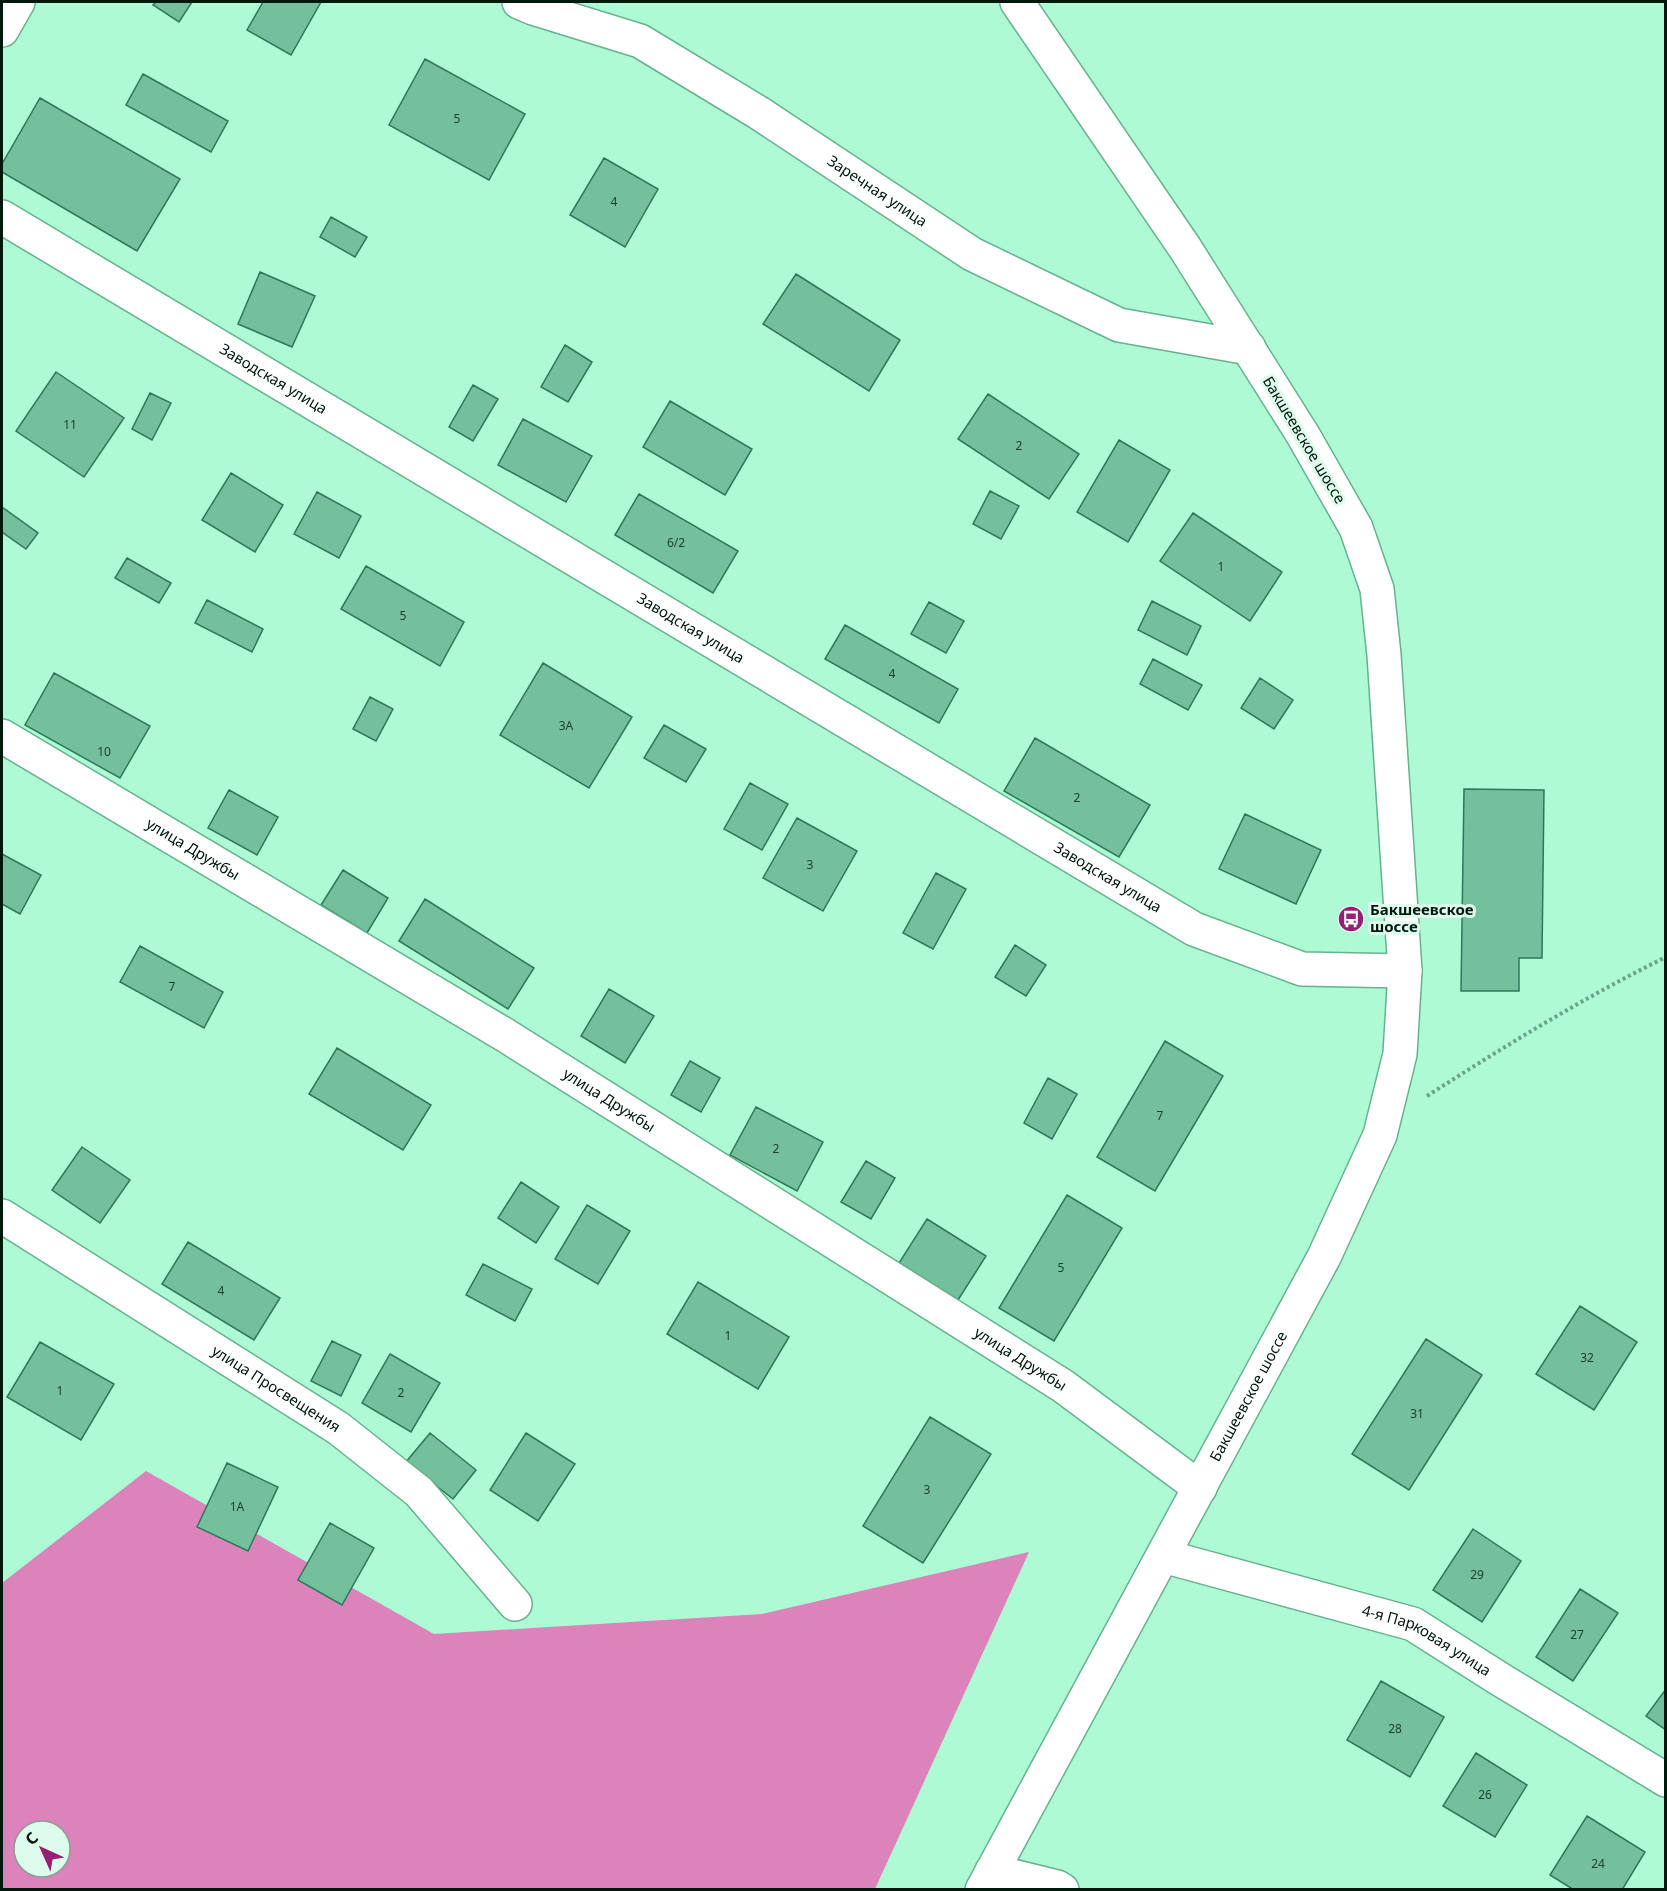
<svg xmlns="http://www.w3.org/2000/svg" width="1667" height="1891" viewBox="0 0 1667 1891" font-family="'Noto Sans',sans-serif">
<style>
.forest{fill:#dd83bc;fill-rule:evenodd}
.building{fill:#74bf9c;stroke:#2c7959;stroke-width:1.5}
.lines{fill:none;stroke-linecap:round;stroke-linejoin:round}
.minor-casing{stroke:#67b28f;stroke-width:36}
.tertiary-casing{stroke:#67b28f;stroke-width:36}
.path{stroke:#6ba488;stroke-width:4;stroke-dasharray:3 3;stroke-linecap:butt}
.minor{stroke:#fff;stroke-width:33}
.tertiary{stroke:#fff;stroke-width:33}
.labels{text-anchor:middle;stroke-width:6;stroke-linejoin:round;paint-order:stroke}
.number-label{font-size:12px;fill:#1d412f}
.street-label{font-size:15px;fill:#00170b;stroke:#defcec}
.poi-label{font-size:15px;font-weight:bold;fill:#00170b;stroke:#defcec;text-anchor:start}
</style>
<rect width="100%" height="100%" fill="#adfad4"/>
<path class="forest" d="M146 1471 434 1634 762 1614 1029 1552 875 1889 2 1890V1583ZM24 1831H60V1867H24Z"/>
<path class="building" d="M156 2H192L179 22 153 5Z
M263 2H321L291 55 247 30Z
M425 59 525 114 489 180 389 125Z
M143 74 228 121 211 152 126 105Z
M40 98 180 179 137 251 2 172V164Z
M604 158 658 189 625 247 570 215Z
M331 217 367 237 355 257 320 237Z
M260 272 315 296 292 347 238 324Z
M796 274 900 340 869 391 763 324Z
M565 345 592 362 568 402 541 387Z
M56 372 124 418 84 477 16 431Z
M473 385 498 399 473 441 449 427Z
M150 393 171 403 152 440 132 429Z
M988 394 1079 454 1049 499 958 439Z
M670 401 752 449 725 495 643 447Z
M523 419 592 456 566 502 498 465Z
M1119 440 1170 470 1128 542 1077 512Z
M231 473 283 505 255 552 202 520Z
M990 491 1019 506 1001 539 973 524Z
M317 492 361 516 339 558 294 534Z
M639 494 738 551 713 593 615 535Z
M2 507 38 533 26 549 2 532Z
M1193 513 1282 572 1250 621 1160 561Z
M127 558 171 583 159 603 115 578Z
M366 566 464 622 440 666 341 609Z
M207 600 263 629 252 652 195 623Z
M1152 601 1201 626 1187 655 1138 630Z
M929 602 964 621 946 653 911 634Z
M845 625 958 689 939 723 825 659Z
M1153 659 1202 685 1188 710 1140 684Z
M543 663 632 717 589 788 500 735Z
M54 673 150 726 120 778 25 725Z
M1260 678 1293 700 1274 729 1241 708Z
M370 697 393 709 376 741 353 729Z
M664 725 706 749 686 782 644 758Z
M1035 738 1150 805 1119 857 1004 791Z
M750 783 788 804 762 850 724 829Z
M1464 789 1544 790 1542 958H1519V991H1461Z
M229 790 278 817 257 855 208 828Z
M1245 814 1321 850 1296 904 1219 869Z
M797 818 857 851 823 911 763 878Z
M2 854 41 875 20 914 2 904Z
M343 870 388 898 367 933 321 905Z
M936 873 966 889 933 949 903 933Z
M425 899 534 968 508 1009 399 941Z
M1015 945 1046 965 1026 996 995 977Z
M140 946 223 992 204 1028 120 982Z
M609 989 654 1016 625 1063 581 1036Z
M1165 1041 1223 1076 1155 1191 1097 1157Z
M337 1048 431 1105 403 1150 309 1094Z
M690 1061 720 1078 701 1112 671 1095Z
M1048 1078 1077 1094 1052 1139 1024 1123Z
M756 1107 823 1142 797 1191 730 1155Z
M82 1147 130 1180 100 1223 52 1190Z
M866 1161 895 1178 871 1219 841 1202Z
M521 1182 559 1207 536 1243 498 1218Z
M1067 1195 1122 1228 1054 1341 999 1308Z
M587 1205 630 1231 598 1284 555 1259Z
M927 1219 986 1256 958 1300 899 1263Z
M188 1242 280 1298 254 1340 162 1284Z
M483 1264 532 1289 515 1321 466 1295Z
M698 1282 789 1337 758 1389 667 1334Z
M1580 1306 1637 1342 1594 1410 1536 1374Z
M1426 1339 1482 1375 1409 1490 1352 1454Z
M332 1341 361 1355 341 1396 311 1381Z
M40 1342 114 1384 81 1440 7 1397Z
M390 1354 440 1383 411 1432 362 1403Z
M930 1417 991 1454 923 1563 863 1526Z
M430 1433 476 1470 453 1499 406 1462Z
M526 1433 575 1464 538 1521 490 1490Z
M227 1463 278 1487 248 1551 197 1527Z
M330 1523 374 1548 342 1605 298 1580Z
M1473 1529 1521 1561 1482 1622 1433 1590Z
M1580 1589 1618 1613 1573 1681 1536 1657Z
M1381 1681 1444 1717 1410 1777 1347 1740Z
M1666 1689V1730L1646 1716Z
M1476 1753 1527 1785 1495 1837 1443 1806Z
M1587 1816 1645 1852 1622 1890H1574L1550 1875Z"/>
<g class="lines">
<defs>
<g id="minor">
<path id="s1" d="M519 2 533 8 640 41 759 113 972 254 1119 325 1249 348"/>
<path d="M2 30 18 2"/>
<path id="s2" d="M2 217 1194 929 1302 969 1405 971"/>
<path id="s3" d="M2 736 505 1035 1063 1386 1200 1488"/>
<path id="s4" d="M2 1216 338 1428 419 1492 515 1604"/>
<path id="s5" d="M1163 1556 1413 1624 1498 1678 1666 1780"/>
<path d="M992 1871 1057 1887 1062 1890"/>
</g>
<g id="tertiary">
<path id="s6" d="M982 1890 1324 1257 1380 1135 1400 1054 1405 971 1384 655 1377 589 1356 528 1303 435 1185 248 1017 2"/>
</g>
</defs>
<use href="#minor" class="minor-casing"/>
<use href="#tertiary" class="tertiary-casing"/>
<path class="path" d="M1427 1096C1505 1046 1583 998 1666 957"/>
<use href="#minor" class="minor"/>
<use href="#tertiary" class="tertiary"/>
</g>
<defs>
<symbol id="bus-disc" viewBox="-11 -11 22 22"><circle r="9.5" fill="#991e76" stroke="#defcec"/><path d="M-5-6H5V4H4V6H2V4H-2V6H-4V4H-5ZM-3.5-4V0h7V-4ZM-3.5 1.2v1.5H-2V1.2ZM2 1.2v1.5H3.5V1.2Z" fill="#fff"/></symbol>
</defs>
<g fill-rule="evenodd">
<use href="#bus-disc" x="1336" y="904" width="30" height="30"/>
</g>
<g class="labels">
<g class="number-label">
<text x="457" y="123">5</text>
<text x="614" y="206">4</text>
<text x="70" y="429">11</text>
<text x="1019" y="450">2</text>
<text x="676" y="547">6/2</text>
<text x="1221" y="571">1</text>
<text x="403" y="620">5</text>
<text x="892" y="678">4</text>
<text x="566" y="730">3А</text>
<text x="104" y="756">10</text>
<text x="1077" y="802">2</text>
<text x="810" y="869">3</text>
<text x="172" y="991">7</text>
<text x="1160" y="1120">7</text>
<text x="776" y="1153">2</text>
<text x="1061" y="1272">5</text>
<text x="221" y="1295">4</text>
<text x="728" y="1340">1</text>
<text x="1587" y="1362">32</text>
<text x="60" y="1395">1</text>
<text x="401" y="1397">2</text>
<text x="1417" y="1418">31</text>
<text x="927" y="1494">3</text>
<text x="237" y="1511">1А</text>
<text x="1477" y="1579">29</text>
<text x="1577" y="1639">27</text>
<text x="1395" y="1733">28</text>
<text x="1485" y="1799">26</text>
<text x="1598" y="1868">24</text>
</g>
<g class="street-label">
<text dy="5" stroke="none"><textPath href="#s1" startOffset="408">Заречная улица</textPath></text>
<text dy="5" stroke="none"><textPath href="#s2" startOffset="316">Заводская улица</textPath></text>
<text transform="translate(1304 440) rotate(59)" y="5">Бакшеевское шоссе</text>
<text dy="5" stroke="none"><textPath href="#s2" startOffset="802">Заводская улица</textPath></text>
<text dy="5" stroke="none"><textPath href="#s3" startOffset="222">улица Дружбы</textPath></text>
<text dy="5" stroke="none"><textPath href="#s2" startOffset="1288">Заводская улица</textPath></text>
<text dy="5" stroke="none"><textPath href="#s3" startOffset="708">улица Дружбы</textPath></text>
<text dy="5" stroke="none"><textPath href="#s3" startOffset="1194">улица Дружбы</textPath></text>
<text dy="5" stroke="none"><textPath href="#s4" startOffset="324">улица Просвещения</textPath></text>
<text dy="5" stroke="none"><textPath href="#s6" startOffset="561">Бакшеевское шоссе</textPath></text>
<text dy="5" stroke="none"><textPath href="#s5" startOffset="278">4-я Парковая улица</textPath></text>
</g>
<g class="poi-label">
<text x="1370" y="915">Бакшеевское<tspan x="1370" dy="17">шоссе</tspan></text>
</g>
</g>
<rect width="1667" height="1891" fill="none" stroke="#00170b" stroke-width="6"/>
<g transform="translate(42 1849) rotate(315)"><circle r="28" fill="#defcec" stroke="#85a092" stroke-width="1.5"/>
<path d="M0-4.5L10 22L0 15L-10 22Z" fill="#991e76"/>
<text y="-9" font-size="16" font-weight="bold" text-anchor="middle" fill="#00170b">С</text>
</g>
</svg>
